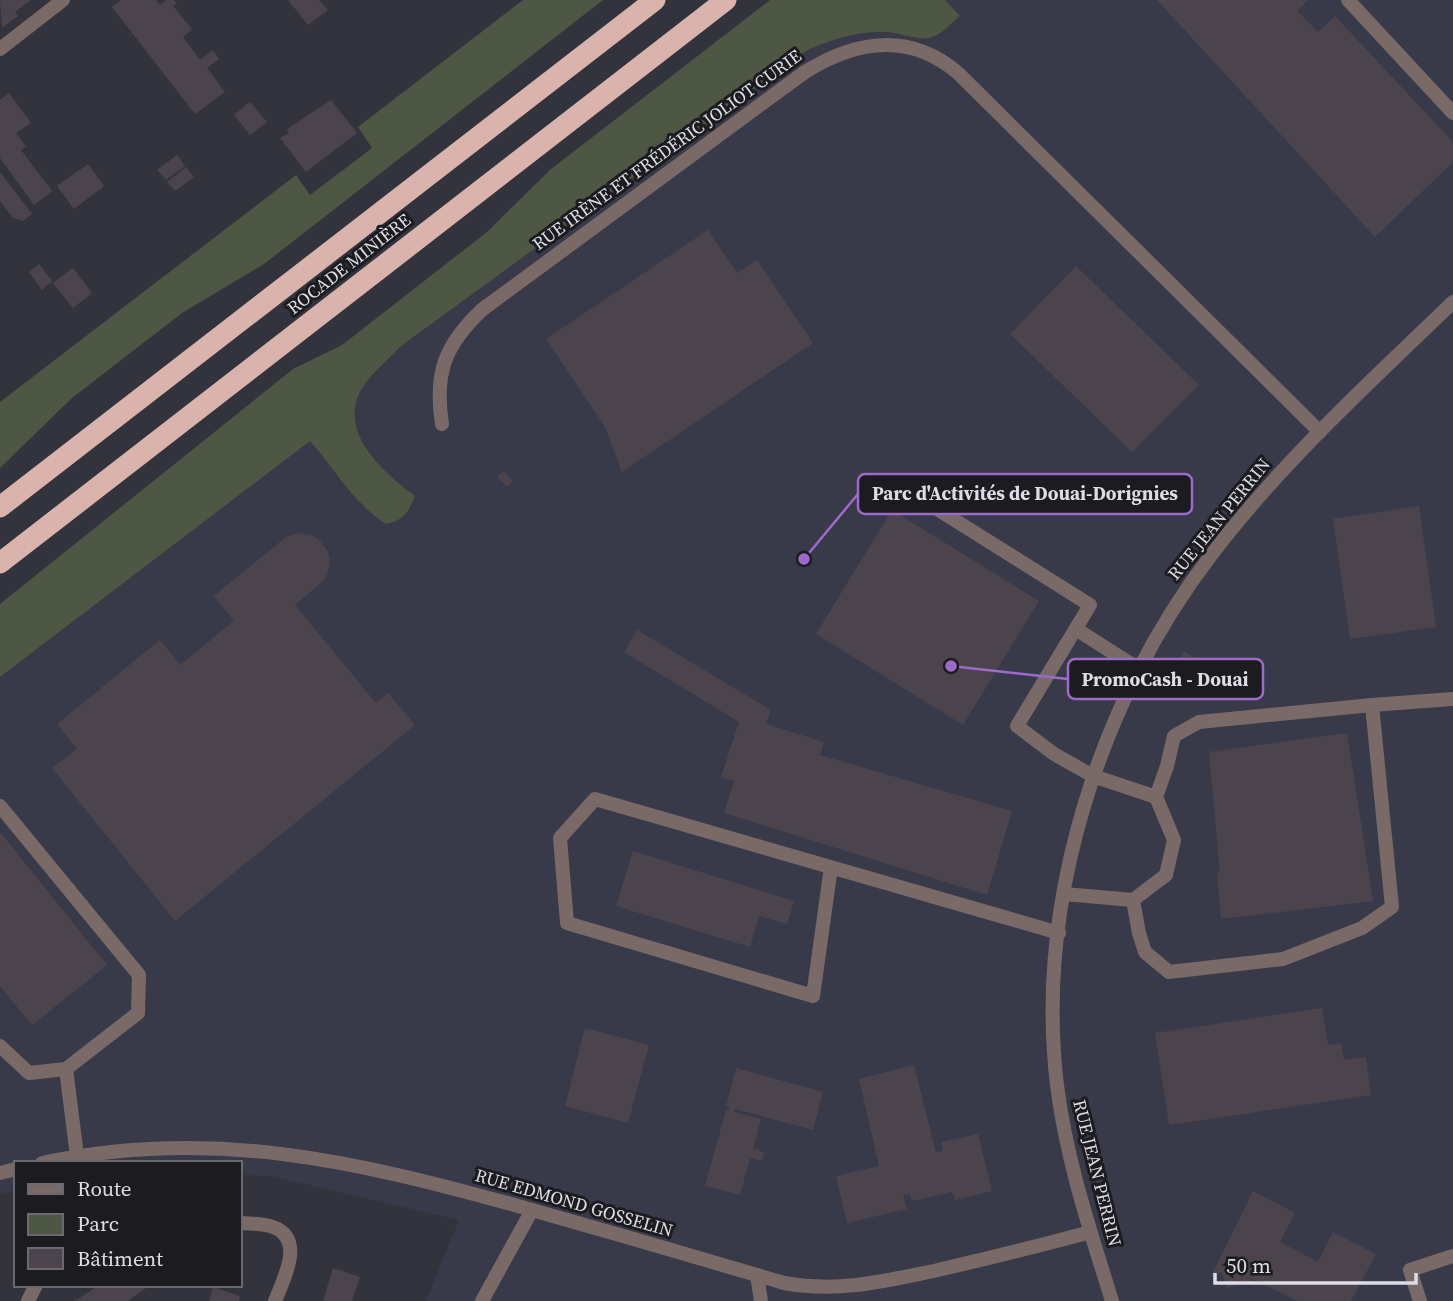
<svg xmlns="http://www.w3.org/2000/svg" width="1453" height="1301" viewBox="0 0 1453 1301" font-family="'Source Serif 4',serif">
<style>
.built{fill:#383a4a}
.green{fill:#4e5744}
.building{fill:#4c444d}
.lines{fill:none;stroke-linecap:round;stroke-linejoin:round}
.service{stroke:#7a6a67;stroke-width:14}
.minor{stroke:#7a6a67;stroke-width:14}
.tertiary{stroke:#7a6a67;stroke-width:14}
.motorway{stroke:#dab3ac;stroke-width:21}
.labels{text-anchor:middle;stroke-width:6;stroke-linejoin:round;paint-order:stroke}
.street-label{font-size:18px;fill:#dddee5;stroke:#1b1b20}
.leader{fill:none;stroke:#9d6acc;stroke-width:2.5}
.callout-dot{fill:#9d6acc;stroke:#1b1b20;stroke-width:2.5}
.callout{fill:#1b1b20;stroke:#9d6acc;stroke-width:2.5}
.callout-label{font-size:19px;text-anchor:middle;font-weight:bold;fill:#dddee5}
</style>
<rect width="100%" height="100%" fill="#32333d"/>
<path class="built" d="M868 0H1453V1301H426L459 1220 271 1176 240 1175V1163H16V1190L0 1194V677L310 441 401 346 809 49Z"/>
<path class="green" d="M523 0H603L264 264 182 313 72 398 0 468V402L296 175 310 195 372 148 358 127Z
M770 0H945L960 16C951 23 941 36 928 38 915 40 898 32 885 32 858 31 833 39 809 49L401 346C389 359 369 376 361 390 337 433 385 474 415 496 408 513 404 520 386 524 353 503 335 469 310 441L0 677V604L293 369 342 345 487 232 551 169Z"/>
<path class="building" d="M0 0H31L15 12 18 16 2 28Z
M121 0H156L160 5 166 0H174L177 4 173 6 192 29 183 37 200 60 213 50 219 59 207 68 225 92 195 114 112 7Z
M288 0H319L328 10 308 25Z
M1157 0H1308L1297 11 1318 32 1335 16 1453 142V162L1375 237Z
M9 93 31 123 16 133 26 147 21 150 52 191 34 205 0 158V100Z
M331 100 357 133 306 172 280 138 289 133 287 129Z
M250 102 267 122 250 135 234 115Z
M177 155 185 166 166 180 157 170Z
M88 164 104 186 74 209 57 186Z
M186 167 194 177 175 191 167 182Z
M0 172 32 214 23 221 12 217 0 201Z
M708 230 737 273 757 260 813 343 622 472 604 425 546 339Z
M39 264 52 281 42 290 29 272Z
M1076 266 1199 385 1132 452 1010 334Z
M73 268 92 293 73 308 53 283Z
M504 471 513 481 507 487 497 477Z
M1419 506 1436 627 1350 639 1333 519Z
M892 510 1039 601 963 725 816 634Z
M299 533 312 535 320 541 328 552 330 562 328 573 323 581 295 605 376 703 388 693 415 725 175 921 52 768 77 749 57 724 160 640 180 665 234 621 214 596 286 537Z
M637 630 771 710 766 724 824 742 820 755 1012 811 987 895 724 813 734 781 721 777 739 722 624 652Z
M1184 651 1198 660 1190 673 1176 665Z
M1347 733 1373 901 1221 919 1217 873H1220L1209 752Z
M0 832 107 965 32 1025 0 986Z
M633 851 794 901 787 924 759 916 750 947 616 906Z
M1322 1008 1328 1045 1341 1043 1344 1060 1366 1057 1371 1095 1169 1125 1155 1033Z
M585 1028 649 1045 628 1123 565 1106Z
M914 1065 936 1152 943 1151 941 1142 978 1134 992 1191 955 1200 952 1192 912 1201 910 1194 903 1195 907 1209 847 1223 836 1176 879 1166 859 1079Z
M736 1068 823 1092 813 1130 735 1109 734 1112 761 1119 753 1149 764 1152 762 1161 750 1158 740 1195 705 1186 726 1110H730V1108L726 1107Z
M1253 1191 1295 1213 1280 1242 1318 1262 1333 1232 1376 1254 1351 1301H1297L1255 1280 1227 1288 1222 1272 1211 1276Z
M333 1268 360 1277 352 1301H323Z
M99 1285H144L146 1288 128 1301H75Z
M213 1287 240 1296 239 1301H209Z"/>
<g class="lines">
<path class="service" d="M1348 0 1453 113
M442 424C434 373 445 344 483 309L805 72C856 40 910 32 958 73L1320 432
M894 482 1090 605 1017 726 1054 754 1093 776 1156 797 1174 840 1166 875 1133 900
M1076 629 1140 670
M1372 705 1453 699
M0 806 139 975 138 1013 66 1069 29 1073 0 1046
M831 867 813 996 567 923 560 838 595 799C749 844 904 888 1059 933
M1064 894 1133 900 1139 933 1145 952 1169 972 1283 959 1362 928 1392 907 1372 705 1199 722 1174 736 1167 766 1156 797
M66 1069 77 1156
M757 1275 761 1301
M482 1301 532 1210
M1420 1301 1410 1270 1453 1256"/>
<path class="minor" d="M42 1163C212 1127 355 1161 518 1206 607 1231 695 1257 784 1283 839 1293 884 1281 938 1270 989 1258 1040 1246 1090 1232
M0 1173 16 1169
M240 1223C250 1224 263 1223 273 1227 306 1239 283 1280 275 1301
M28 1301 36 1285
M1112 1301C1090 1230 1066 1159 1057 1085 1035 902 1100 699 1212 554 1282 462 1369 383 1453 302"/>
<path class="tertiary" d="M0 49 63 0"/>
<path class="motorway" d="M0 507 655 0
M0 563 726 0"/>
</g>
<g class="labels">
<g class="street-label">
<text transform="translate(667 150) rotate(-36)" y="6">RUE IRÈNE ET FRÉDÉRIC JOLIOT CURIE</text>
<text transform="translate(349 264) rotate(-38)" y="6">ROCADE MINIÈRE</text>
<text transform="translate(1219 519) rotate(-51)" y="6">RUE JEAN PERRIN</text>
<text transform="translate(1097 1173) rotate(76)" y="6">RUE JEAN PERRIN</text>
<text transform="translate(574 1203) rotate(16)" y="6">RUE EDMOND GOSSELIN</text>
</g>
</g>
<path class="leader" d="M804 559L858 494M951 666L1068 679"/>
<g class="callout-dot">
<circle cx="804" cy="559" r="7"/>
<circle cx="951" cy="666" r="7"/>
</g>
<g class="callout">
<rect x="858" y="474" width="334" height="40" rx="7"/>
<rect x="1068" y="659" width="195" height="40" rx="7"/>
</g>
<g class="callout-label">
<text x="1025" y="500">Parc d'Activités de Douai-Dorignies</text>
<text x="1165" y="686">PromoCash - Douai</text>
</g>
<rect x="14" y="1161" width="228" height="126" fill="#1b1b20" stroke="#69696f" stroke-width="2"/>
<rect x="28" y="1184" width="35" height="10" fill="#7a6a67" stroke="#69696f" stroke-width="2"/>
<text x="77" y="1196" font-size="21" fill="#dddee5">Route</text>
<rect x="28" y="1214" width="35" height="21" fill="#4e5744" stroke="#69696f" stroke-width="2"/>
<text x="77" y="1231" font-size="21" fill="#dddee5">Parc</text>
<rect x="28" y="1248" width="35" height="21" fill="#4c444d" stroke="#69696f" stroke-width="2"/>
<text x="77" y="1266" font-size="21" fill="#dddee5">Bâtiment</text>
<path d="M1215 1273v10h201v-10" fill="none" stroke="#dddee5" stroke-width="3.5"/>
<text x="1226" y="1273" font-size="21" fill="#dddee5" stroke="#1b1b20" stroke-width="5" paint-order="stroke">50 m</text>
</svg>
